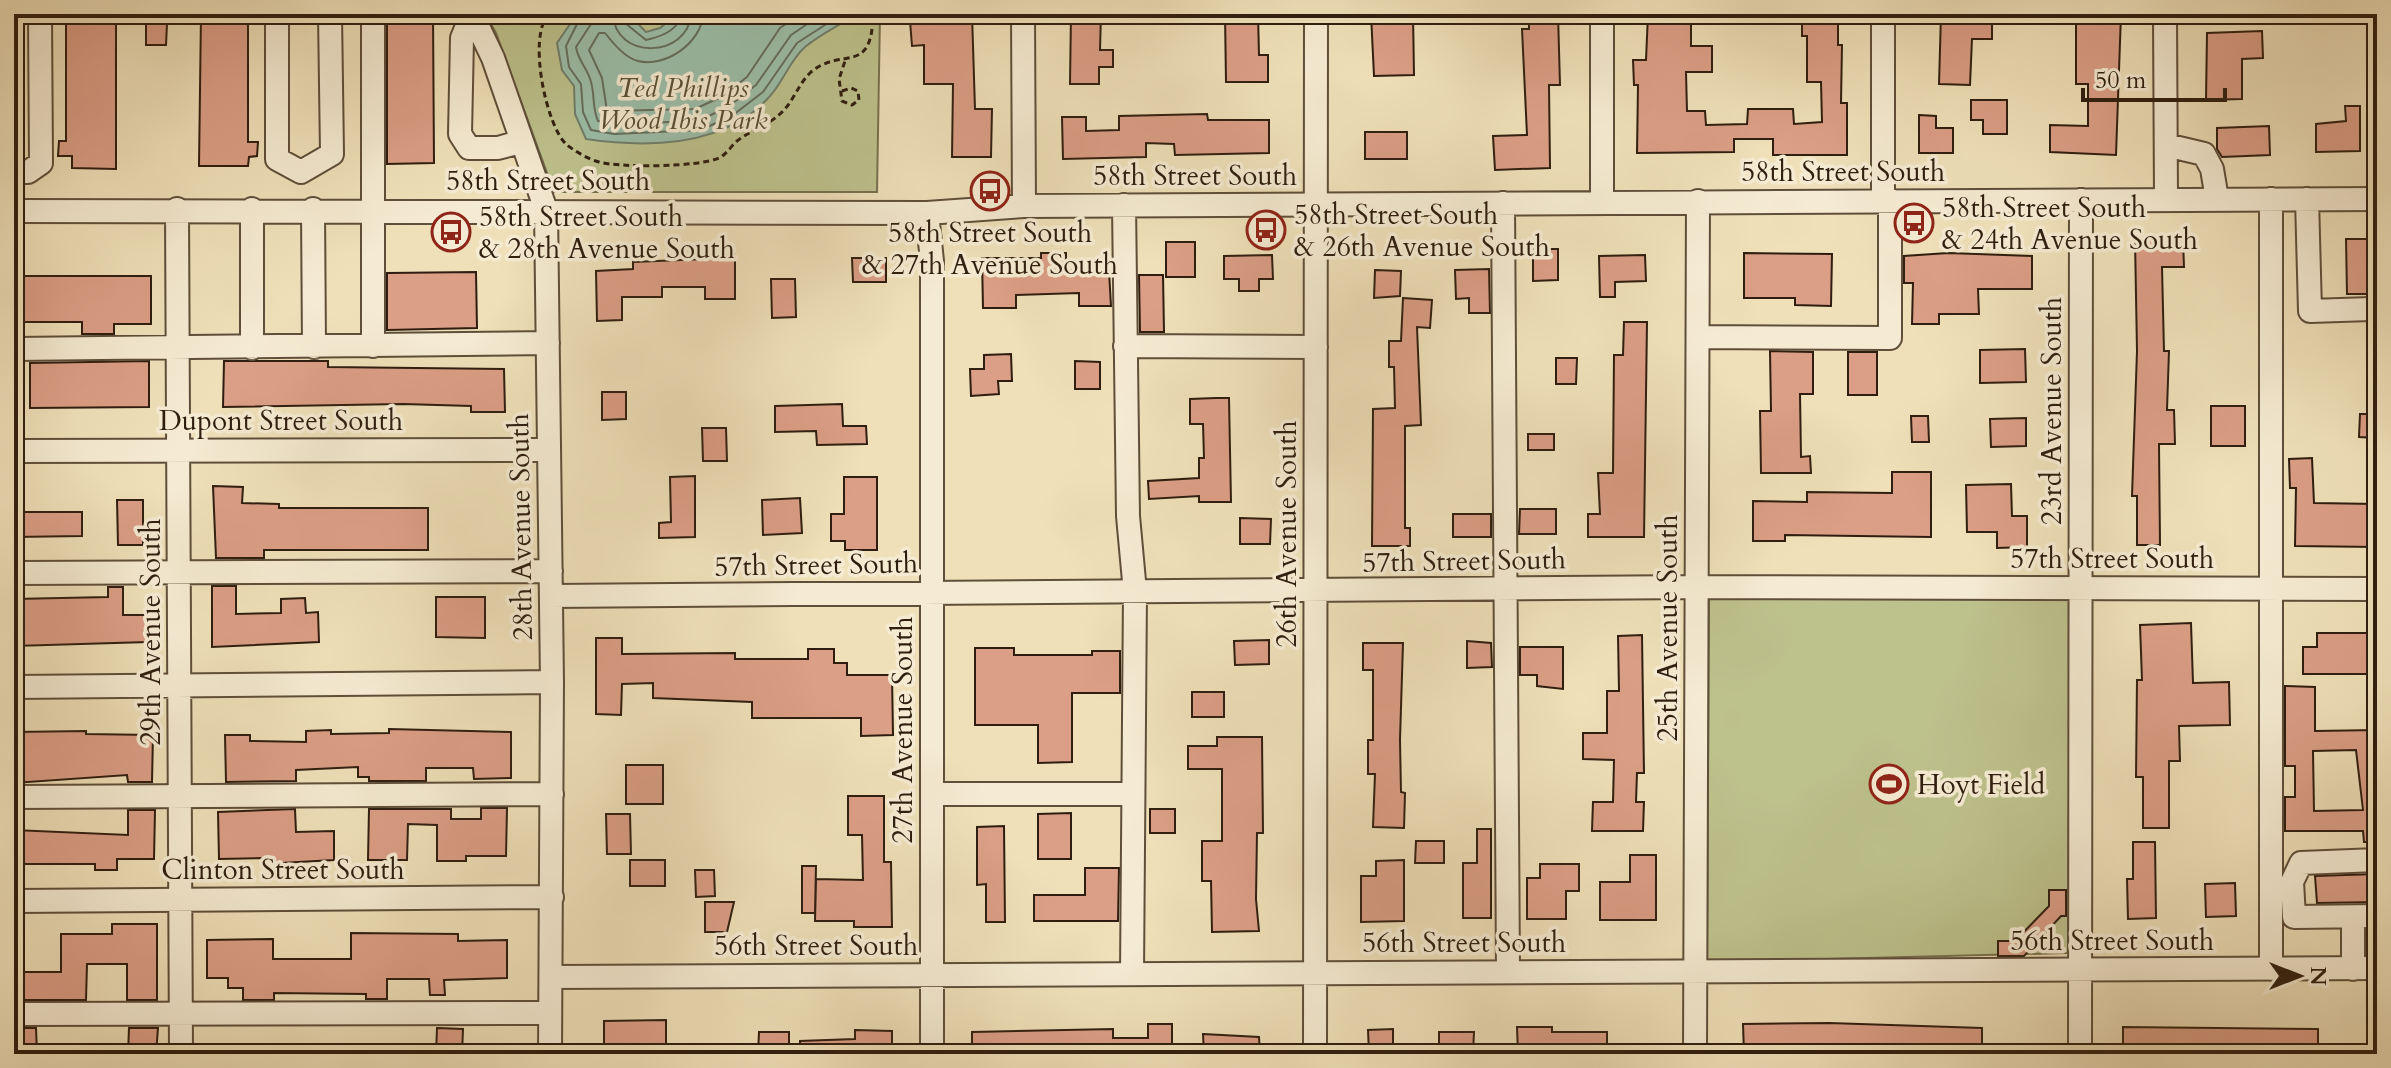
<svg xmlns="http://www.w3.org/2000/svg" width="2391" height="1068" viewBox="0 0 2391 1068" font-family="Cardo,serif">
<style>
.green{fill:#bdc18c;stroke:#76704e;stroke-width:2}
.water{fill:#9bbea9;stroke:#707e6b;stroke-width:2}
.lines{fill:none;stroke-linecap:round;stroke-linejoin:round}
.shore{stroke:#656e5c;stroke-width:2}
.building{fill:#db9e86;stroke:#2f1e0f;stroke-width:2;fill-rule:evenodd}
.minor-casing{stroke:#5f4e3a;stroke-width:26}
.path{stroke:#2f1e0f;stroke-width:3;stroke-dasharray:6 4;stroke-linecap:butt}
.minor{stroke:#f5ebd2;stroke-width:22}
.labels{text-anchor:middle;stroke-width:7;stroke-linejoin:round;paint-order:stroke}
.park-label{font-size:28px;font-style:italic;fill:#5a4f34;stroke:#f5ebd2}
.street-label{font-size:28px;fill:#2f1e0f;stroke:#f5ebd2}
.poi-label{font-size:28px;fill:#2f1e0f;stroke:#f5ebd2;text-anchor:start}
</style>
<rect width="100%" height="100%" fill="#efe0b9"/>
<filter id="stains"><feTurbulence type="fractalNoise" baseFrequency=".0025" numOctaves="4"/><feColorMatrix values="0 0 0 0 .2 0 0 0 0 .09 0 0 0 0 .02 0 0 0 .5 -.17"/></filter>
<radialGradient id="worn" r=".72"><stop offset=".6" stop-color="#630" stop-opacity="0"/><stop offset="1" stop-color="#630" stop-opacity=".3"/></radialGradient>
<path class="green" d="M485 14H880L877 192H554L496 33Z
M1709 597H2070L2068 953 1707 962Z"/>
<path class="water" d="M577 14H628L646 32 660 28 677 14H857C840 25 821 34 805 47 790 60 783 82 770 96 725 147 648 148 586 139L575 114 574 86 562 70 557 43Z"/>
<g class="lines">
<path class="shore" d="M582 14 566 46 569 67 581 84 583 112 591 130 614 134 701 130 733 115 763 92 797 43 842 14
M592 14 591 24 576 47C578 61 588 69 591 82 595 96 592 107 598 121L614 124 698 121 728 107 756 85 791 35 822 14
M613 14C615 61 688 58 691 14
M623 14 625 23 646 40C660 37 679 30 681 14
M703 14C702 42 666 68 638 61 625 58 613 43 605 33H599L589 50 602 78 607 111 695 109 721 97 747 77 780 28 800 14"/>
</g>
<path class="building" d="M66 14H116V169L72 168V156H58L59 141H66Z
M201 14H248V142H258L257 156 249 157 248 166H199Z
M387 14H433L434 163 387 164Z
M925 14H972L975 109H992L991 157H952L953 84H924V45L912 46 910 21 926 20Z
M1071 14H1101L1100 50H1113V67H1099V84H1070Z
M1225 14H1258L1259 55H1268V82H1226Z
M1371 14H1413L1414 75 1374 76Z
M1529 14H1558L1560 85H1549L1550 168 1495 170 1493 136 1527 135 1522 29H1529Z
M1648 14H1676L1677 21 1691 20V46H1712V72H1686L1687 111H1705L1706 125 1747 124 1748 109H1793L1794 124 1822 122 1821 82H1807V36H1802V14H1838V45H1842L1841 103H1847V155H1773V139H1734V152L1637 153 1638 85H1634L1633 60H1646Z
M1941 14H1992V39H1972L1970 85 1939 84Z
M2076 14H2121L2116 155 2050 152V125L2088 126V84H2076Z
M146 24H167L166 45H146Z
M2262 31 2263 58 2242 59V99L2206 100 2207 33Z
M1971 100H2007V134H1983V120H1971Z
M2345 106H2360V151L2316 152V124L2346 121Z
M1207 114 1208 120H1269V153L1175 155 1174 144 1146 143V157L1063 159 1062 117H1086V131L1119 130V116Z
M1919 115 1936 116V128H1953V153H1919Z
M2269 126 2270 155 2222 157 2217 149V128Z
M1365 132H1407V159H1365Z
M2346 239H2377V294H2347Z
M2135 240H2183L2184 267H2162L2164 351H2169L2167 410H2174L2175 444H2159L2160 545H2137V496H2132L2137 351Z
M1166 242H1195V277H1166Z
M1533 249H1558V280L1533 281Z
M1041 253H1066V270L1109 271 1111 306H1079V293L1016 295V308H983L982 258H1041Z
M1744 253 1832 254 1831 306 1795 305V298H1744Z
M1948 253 2032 256V289H1978L1979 314H1939V324H1912L1913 283H1904V256Z
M704 254H735V299H705V287H662V297H622V320L597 321 596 271 633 269V262L704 259Z
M1272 255 1273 279H1259V291H1239V279H1224V256Z
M1645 255 1646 281 1615 282V297H1600L1599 256Z
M852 258H886V282H853Z
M1489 269 1490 313H1469V298L1456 299 1455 270Z
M1375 270 1401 271 1400 296 1374 298Z
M476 272 477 328 387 330V273Z
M1139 275H1163L1164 332H1140Z
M14 276H151V324H114V334H82V322H14Z
M771 279H795L796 317 772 318Z
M1403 298 1432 300 1430 328 1417 327 1421 425 1405 426V528H1410V546H1372L1373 409 1395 408 1394 367H1389V341H1401Z
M1624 322H1647L1644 537H1588V514H1600L1598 473H1613L1614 355H1623Z
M2025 349 2026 382 1980 383V350Z
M1770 351 1813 352V394H1800L1801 457 1810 456 1811 473H1761L1760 411H1771Z
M1848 352H1877V395H1848Z
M1011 354 1012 381H998L999 394 971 396 970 369H984V355Z
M1556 358H1577L1576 384H1556Z
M149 361V407L30 408V363Z
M224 361H328V367L504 369 505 412H471V406L403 404 223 407Z
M1075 361 1100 362V389H1075Z
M602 392H626V419L602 420Z
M1216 398H1229L1231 502H1199V496L1149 499 1148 481 1199 478V458H1204L1203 424H1190V399Z
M842 404 843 426H866L867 444 817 445 816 431 775 432V406Z
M2211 406H2245V446H2211Z
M2360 414H2377V438L2359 437Z
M1911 416H1928L1929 442H1912Z
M2026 418V446L1991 447 1990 419Z
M702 428H726L727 461H703Z
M1528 434H1554V450H1528Z
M2312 458 2314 503 2377 504V547L2295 546 2296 488H2290L2289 459Z
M1892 472H1931V537L1785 535V541H1753V501L1807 502V492L1892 493Z
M695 476V537L659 538V523L671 522 670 477Z
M844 477H877V550H845V541H831V514H844Z
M2011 484 2012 516H2027V547L1997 548V532H1967L1966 485Z
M213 486 243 487 242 503 279 504V508H428V550H264V558H216Z
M800 498 802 533 763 535 762 500Z
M117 500H143V545H118Z
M1520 509H1556V534H1519Z
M14 512H82V536L14 537Z
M1453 514H1491V537H1453Z
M1240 518 1271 519 1270 544H1240Z
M212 586H236V614L281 613V599L305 598 306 613 318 612 319 642 212 647Z
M108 587H123V615H148V642L14 646V599L108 597Z
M436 597H485V638L436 637Z
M2191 623 2193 683 2229 682 2230 725 2179 726 2180 761H2169V828H2143V777H2136L2137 680H2142L2140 625Z
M2317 633H2377V674H2303V647H2317Z
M1642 635 1644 773H1637L1636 802H1644L1643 831H1592L1593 802H1613L1614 760 1583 759V733H1607V691H1619L1618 636Z
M596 638H622V654L735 653V659H808V649H834V663H847V675H892L893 735 861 736V718H752V702L653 698V683L622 684 621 715 596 714Z
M1269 640V664L1235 665 1234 641Z
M1467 641 1491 643 1492 667 1467 668Z
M1363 643H1403L1400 740 1401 792 1405 793 1404 828 1373 827 1375 774H1368V740H1373V670H1363Z
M1520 647H1563V689L1537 686V675H1520Z
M975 648H1014V655H1092V651H1120V693H1072V762L1038 763V725H975Z
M2285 686 2315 687V731L2377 730V842H2364L2363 831H2285V797H2295V766H2285ZM2356 750 2363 810 2314 811 2313 751Z
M1192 692H1224V717H1192Z
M389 729 511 732V778L474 779 473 768H426V781H369V777H358V767L296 770V781L226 782 225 735H250V741L306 742V731L331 730V734L389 733Z
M86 731V734L153 735 152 782H128L127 775 14 783V732Z
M1217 737H1262L1263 833H1257L1256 899 1259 931 1212 932 1211 881H1202V841H1222V769H1188V746H1217Z
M626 765H663V804H626Z
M848 796H884V862H891L892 927H854V921H815L816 879 863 880 862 835H848Z
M481 808H507L506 856H466V861H437V825L408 824 407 860H368L369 809H451V819H481Z
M295 809 296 832 334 831V860L263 864V858L219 859 218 812Z
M1150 809H1175V833H1150Z
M128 810H155L154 859H117V870H95V864H14V830L128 835Z
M1071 813V859H1038V814Z
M606 814H630L631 854H607Z
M1004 826 1005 922H986V884L977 885V827Z
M1477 829H1491V918H1463V863H1477Z
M1416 841H1444V863H1415Z
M2133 842H2155L2156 918 2128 919 2127 879H2133Z
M1630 855H1656V920H1600V882H1630Z
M630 860H665V886H630Z
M1404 860V921L1361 922V876H1376V861Z
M1540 864H1579V891H1566V919H1527V878H1540Z
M802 866H816L815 913H802Z
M1085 868H1119L1118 921H1034V895H1085Z
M695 870H714L715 896 696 897Z
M2377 874V902L2317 903 2315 876Z
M2235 883 2236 916 2206 917 2205 884Z
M2049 890H2066V916H2061L2024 956H1998V941H2015L2049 906Z
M705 902H734L727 932H705Z
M112 924H157V1000H127V964H87L86 1000H14V972H61V934H112Z
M351 933 458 934V941L507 940V978L444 980 445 995H430L429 979H387V999H366V994L274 993V1000H243V988H228V978H207V940L273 939V959H351Z
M666 1020V1054H604V1021Z
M1829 1023 1982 1028V1054H1744L1743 1024Z
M1148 1024H1172V1054H972V1032L1113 1029V1038H1148Z
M1517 1027H1552V1032H1607V1054H1518Z
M2123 1027 2318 1029V1054H2123Z
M14 1028H36L37 1054H14Z
M129 1028H158L156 1054H128Z
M437 1028 463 1029 462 1054H436Z
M1393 1029V1054H1369L1368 1030Z
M855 1030 892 1031V1054H800V1041L855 1039Z
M759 1032H789V1054H758Z
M1439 1032H1474L1473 1054H1439Z
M1203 1034 1259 1037 1260 1054H1204Z"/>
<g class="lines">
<defs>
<path id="minor" d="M277 14V159L301 172 332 154 330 14
M472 14 493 58 546 210 552 682 550 1054
M472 14 462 38 460 134 469 148H498L520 142
M1023 14 1024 206
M1602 14V202
M1883 14V200
M2165 14 2166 199
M2166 145 2204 154 2212 169 2217 199
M14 172H28L41 163 40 14
M2307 199 2310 311 2371 309
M1503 203 1508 972
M1124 205 1128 516 1135 592 1132 974
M177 209 181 1054
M252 209V348
M313 209 314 347
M14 211 927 213 1024 206 2377 199
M927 213 932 261V1054
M1698 337 1890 338V200
M373 346V14
M1125 346 1316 347
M14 349 548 343
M14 451 549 450
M14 573 551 571
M551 596 1698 587 2377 589
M14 687 552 682
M933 794H1133
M14 797 552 794
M2377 860 2301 863 2292 882 2294 917 2377 916
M14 901 552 897
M2353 917V969
M2271 969V199
M551 977 2377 968
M14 1014 550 1013
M1315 1054 1316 14
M1695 1054 1698 201
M2080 1054 2081 200"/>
</defs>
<use href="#minor" class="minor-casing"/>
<path class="path" d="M549 14C527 35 546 127 567 145 576 152 588 159 599 162 621 168 699 167 719 158 727 154 731 146 737 141 751 130 770 125 783 111 794 100 799 83 811 72 842 46 872 77 873 14
M842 91 851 88 858 91 859 100 852 105 842 101 839 79 845 61"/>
<use href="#minor" class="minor"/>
</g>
<defs>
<symbol id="bus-ring" viewBox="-11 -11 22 22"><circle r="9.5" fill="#f5ebd2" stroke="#8f2418" stroke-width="1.5"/><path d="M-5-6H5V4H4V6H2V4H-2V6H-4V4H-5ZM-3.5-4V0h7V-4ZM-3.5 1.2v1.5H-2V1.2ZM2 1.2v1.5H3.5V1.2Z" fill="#8f2418"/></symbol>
<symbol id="stadium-ring" viewBox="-11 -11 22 22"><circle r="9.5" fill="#f5ebd2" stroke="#8f2418" stroke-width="1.5"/><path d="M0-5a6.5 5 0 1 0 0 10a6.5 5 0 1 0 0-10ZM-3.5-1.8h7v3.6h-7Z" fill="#8f2418"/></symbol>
</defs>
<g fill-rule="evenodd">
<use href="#bus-ring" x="968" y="169" width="44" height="44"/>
<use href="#bus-ring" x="1892" y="201" width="44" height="44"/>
<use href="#bus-ring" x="1244" y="208" width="44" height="44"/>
<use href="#bus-ring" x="429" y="210" width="44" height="44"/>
<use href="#stadium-ring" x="1867" y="762" width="44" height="44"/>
</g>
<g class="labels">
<g class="park-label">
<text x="683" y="97">Ted Phillips<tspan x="683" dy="32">Wood Ibis Park</tspan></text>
</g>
<g class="street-label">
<text x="1843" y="181">58th Street South</text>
<text x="1195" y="185">58th Street South</text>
<text x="548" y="190">58th Street South</text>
<text transform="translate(2051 411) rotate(-90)" y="10">23rd Avenue South</text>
<text x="281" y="430">Dupont Street South</text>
<text transform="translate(520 527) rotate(-91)" y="10">28th Avenue South</text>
<text transform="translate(1286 534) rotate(-90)" y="10">26th Avenue South</text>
<text x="2112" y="568">57th Street South</text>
<text transform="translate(1464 560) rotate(-1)" y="10">57th Street South</text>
<text transform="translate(816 564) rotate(-1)" y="10">57th Street South</text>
<text transform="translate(1667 628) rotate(-90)" y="10">25th Avenue South</text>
<text transform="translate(150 632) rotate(-90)" y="10">29th Avenue South</text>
<text transform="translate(902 730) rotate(-90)" y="10">27th Avenue South</text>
<text x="283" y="879">Clinton Street South</text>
<text x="2112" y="950">56th Street South</text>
<text x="1464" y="952">56th Street South</text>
<text x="816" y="955">56th Street South</text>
</g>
<g class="poi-label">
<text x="1942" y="217">58th Street South<tspan x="1942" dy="32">&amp; 24th Avenue South</tspan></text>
<text x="1294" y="224">58th Street South<tspan x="1294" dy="32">&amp; 26th Avenue South</tspan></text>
<text x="479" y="226">58th Street South<tspan x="479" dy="32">&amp; 28th Avenue South</tspan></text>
<text x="990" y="242" text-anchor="middle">58th Street South<tspan x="990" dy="32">&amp; 27th Avenue South</tspan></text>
<text x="1917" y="794">Hoyt Field</text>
</g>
</g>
<rect width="2391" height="1068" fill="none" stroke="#efe0b9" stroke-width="48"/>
<rect x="16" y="16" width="2359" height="1036" fill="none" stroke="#2f1e0f" stroke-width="4"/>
<rect x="24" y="24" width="2343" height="1020" fill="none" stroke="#2f1e0f" stroke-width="2"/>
<g transform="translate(2299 976) rotate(90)" stroke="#f5ebd2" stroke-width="6" paint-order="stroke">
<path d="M0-6L14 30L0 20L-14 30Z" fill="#2f1e0f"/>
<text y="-12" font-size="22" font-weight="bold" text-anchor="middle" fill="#2f1e0f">N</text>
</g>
<path d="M2083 88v12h142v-12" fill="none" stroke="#2f1e0f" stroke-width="4"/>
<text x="2095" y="88" font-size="24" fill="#2f1e0f" stroke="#f5ebd2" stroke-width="6" paint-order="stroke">50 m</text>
<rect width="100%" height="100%" filter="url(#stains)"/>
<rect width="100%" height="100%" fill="url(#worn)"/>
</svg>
